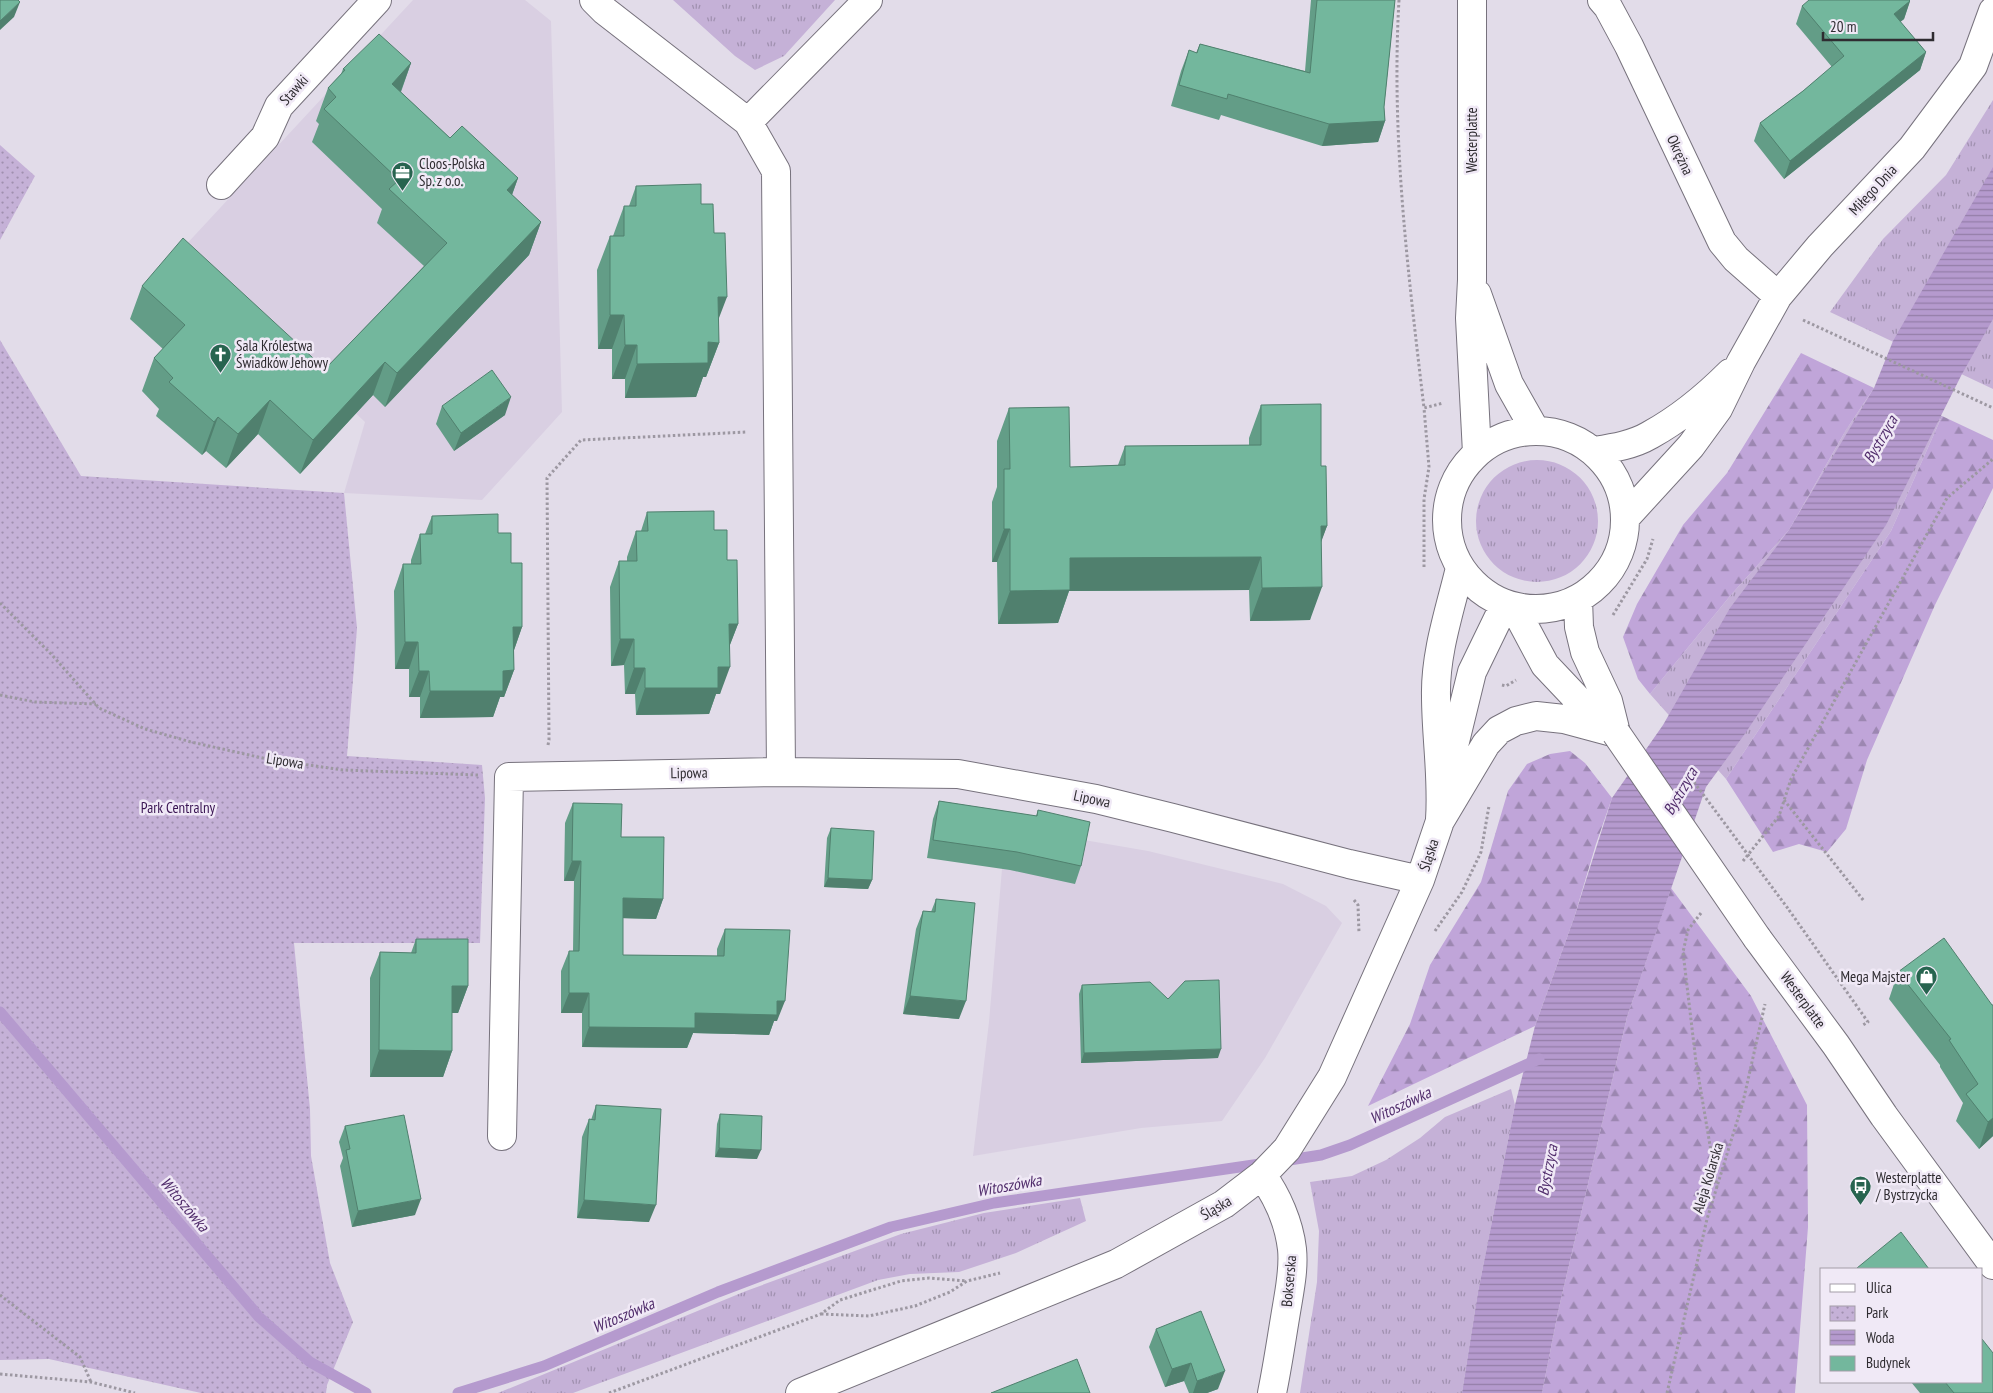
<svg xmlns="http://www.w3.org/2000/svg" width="1993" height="1393" viewBox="0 0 1993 1393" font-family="'PT Sans Narrow',sans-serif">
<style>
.built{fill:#d9cfe2}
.grass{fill:url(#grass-tufts)}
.forest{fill:url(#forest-firs)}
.park{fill:url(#park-dots)}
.water{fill:url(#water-rules)}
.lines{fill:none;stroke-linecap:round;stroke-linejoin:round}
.stream{stroke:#b59ace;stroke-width:11}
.minor-casing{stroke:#77727d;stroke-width:30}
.path{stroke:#9d98a2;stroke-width:3;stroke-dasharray:2.5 2.5;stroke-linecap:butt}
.minor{stroke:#fff;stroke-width:28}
.minor-bridge-casing{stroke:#77727d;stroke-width:30;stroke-linecap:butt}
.path-bridge{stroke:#9d98a2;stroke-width:3;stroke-dasharray:2.5 2.5;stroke-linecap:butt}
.minor-bridge{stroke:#fff;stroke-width:28}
.wall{fill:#639d87}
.shaded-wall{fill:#50806e}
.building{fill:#73b79d;stroke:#50806e}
.labels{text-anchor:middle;stroke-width:5;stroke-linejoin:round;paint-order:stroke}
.street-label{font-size:15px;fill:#2f2c31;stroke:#f0e9f6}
.poi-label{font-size:15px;fill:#2f2c31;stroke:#f0e9f6;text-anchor:start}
.park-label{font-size:15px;fill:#3a1553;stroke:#f0e9f6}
.water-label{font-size:16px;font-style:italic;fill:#502c6b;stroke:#f0e9f6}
</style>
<defs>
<pattern id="grass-tufts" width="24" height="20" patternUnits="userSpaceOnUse" patternTransform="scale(1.25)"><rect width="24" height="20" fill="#c5b1d7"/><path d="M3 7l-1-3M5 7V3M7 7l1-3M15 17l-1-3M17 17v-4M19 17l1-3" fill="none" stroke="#a090af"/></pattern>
<pattern id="forest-firs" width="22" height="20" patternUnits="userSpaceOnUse" patternTransform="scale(1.25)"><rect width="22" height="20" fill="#c0a5d9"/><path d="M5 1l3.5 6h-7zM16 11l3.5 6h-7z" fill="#9c87b1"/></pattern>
<pattern id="park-dots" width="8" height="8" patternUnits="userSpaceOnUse" patternTransform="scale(1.25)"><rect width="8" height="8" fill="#c5b1d7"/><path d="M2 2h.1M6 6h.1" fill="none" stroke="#a090af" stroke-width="1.8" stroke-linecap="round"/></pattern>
<pattern id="water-rules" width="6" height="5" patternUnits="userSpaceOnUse" patternTransform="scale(1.25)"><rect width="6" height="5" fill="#b59ace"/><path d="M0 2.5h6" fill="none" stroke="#947ea8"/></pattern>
</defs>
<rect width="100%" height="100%" fill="#e2dce9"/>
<path class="built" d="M413 0H525L551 21 562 412 482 500 344 493 365 422 182 249Z
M1006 822 1084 840 1148 851 1283 884 1326 906 1342 923 1265 1058 1222 1121 1141 1128 973 1156 989 1022Z"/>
<path class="grass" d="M673 0H835L784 56 755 70 735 56Z
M1993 100V389L1830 312 1883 239 1946 175Z
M1874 388 1942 416 1891 531 1726 779 1650 694 1730 596 1789 530 1846 430Z
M1476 521a61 61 0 1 1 122 0a61 61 0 1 1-122 0Z
M1511 1089 1515 1105 1478 1292 1462 1393H1300L1317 1282 1319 1231 1310 1182 1352 1176 1386 1160 1420 1138 1445 1117Z
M1080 1198 1086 1221 1016 1253 959 1272 910 1274 878 1280 573 1393H498L746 1291 901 1234 984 1213Z"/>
<path class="forest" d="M1801 353 1874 388 1846 430 1789 530 1730 596 1650 694 1638 679 1623 637 1637 604 1683 525 1727 473Z
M1942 416 1993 440V488L1935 605 1867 760 1846 829 1827 852 1799 844 1773 852 1726 779 1891 531Z
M1570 751 1585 763 1612 798 1596 844 1574 918 1535 1026 1368 1106 1410 1024 1430 965 1481 882 1508 791 1527 764 1550 754Z
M1671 888 1751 996 1807 1105 1808 1227 1795 1393H1542L1558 1312 1627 1017Z"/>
<path class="park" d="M0 145 35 176 0 240Z
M0 340 81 476 344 493 357 628 347 756 482 765 485 798 480 943H294L310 1109 311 1156 330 1263 353 1322 327 1385 326 1393H201L49 1359 0 1360Z"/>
<path class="water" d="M1993 167V319L1962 374 1886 525 1744 735 1706 787 1627 1017 1558 1312 1542 1393H1462L1478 1292 1515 1105 1535 1026 1574 918 1612 798 1663 725 1730 608 1789 530 1874 388 1893 341Z"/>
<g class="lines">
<path class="stream" d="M0 1012 259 1317 310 1362 366 1393
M1283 1161 1321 1155 1350 1145 1539 1059
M458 1393 544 1366 718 1292 891 1227 994 1203 1267 1163"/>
<defs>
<path id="minor" d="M594 0 605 11 748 122
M1472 0V280L1470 318 1477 453
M1602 0 1608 7 1629 46 1722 242 1736 259 1778 296
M221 185 265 137 279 106 377 0
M1477 294 1509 384 1535 430
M1447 520a89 89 0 1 1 178 0a89 89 0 1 1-178 0Z
M1594 451C1613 448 1633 445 1650 435 1679 419 1706 397 1730 373
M1626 517 1691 446 1718 409 1741 362 1778 296 1820 246 1912 148 1973 66 1993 11
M1578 599 1579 627 1585 652 1608 701 1616 733
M1514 607 1545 665 1580 702 1611 729
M1449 766 1472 672 1505 604
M781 772 776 171 748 122 868 0
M1440 819C1443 778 1436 737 1436 696 1435 653 1450 610 1460 568
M1757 938 1836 1045 1884 1116 1993 1265
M502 1136 509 777 781 772 958 774 1096 799 1173 818 1349 864 1420 880
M1262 1175C1277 1196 1289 1223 1292 1249 1294 1268 1290 1288 1287 1306 1282 1335 1278 1364 1272 1393
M800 1393 1116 1264 1224 1204 1262 1175 1287 1149 1332 1077 1420 880 1440 821 1486 744 1499 730 1516 721 1536 716 1564 719 1616 733"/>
</defs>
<use href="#minor" class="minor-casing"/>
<path class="path" d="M1399 0C1391 137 1408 272 1424 408
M1803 320 1993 408
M1424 567V499L1429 467 1424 408 1443 403
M0 603 52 655 99 708 145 729 191 742 267 759 343 770 478 775
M1613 615 1647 559 1653 539
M1502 685 1506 686 1516 680
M0 695 35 702 96 704
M548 745 549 740 547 478 581 440 747 432
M1784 800 1864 901
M1743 861 1779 816 1791 779 1947 498 1993 459
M1354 900 1358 905 1359 933
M1789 910 1868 1022 1863 1025
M1701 913 1688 930 1683 952 1696 1062 1717 1187
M1435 931 1462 892 1481 852 1489 806
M0 1295 80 1357 91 1382
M821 1314 869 1316 915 1306 950 1292 967 1281 1000 1273
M0 1374 91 1382 135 1393
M609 1393 821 1314 840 1300 901 1281 929 1278 967 1281
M1667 1393 1707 1219 1743 1102 1765 1004"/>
<use href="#minor" class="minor"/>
<defs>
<path id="minor-bridge" d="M1616 733 1757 938"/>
</defs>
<use href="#minor-bridge" class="minor-bridge-casing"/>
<path class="path-bridge" d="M1688 774 1789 910"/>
<use href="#minor-bridge" class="minor-bridge"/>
</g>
<path class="wall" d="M1311 0H1395L1384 107 1385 121 1378 142 1322 146 1221 115 1219 120 1171 106 1181 71 1189 50 1196 53 1200 44 1305 71Z
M1910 1 1904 19 1900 22 1926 52 1920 70 1784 179 1754 141 1760 123 1803 91 1832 67 1796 24 1802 6Z
M411 63 401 92 450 138 518 178 512 195 541 222 529 255 385 407 373 395 300 474 258 434 226 468 206 451 202 455 156 416 159 409 142 391 154 358 163 349 130 319 142 286 325 369 424 266 377 223 382 209 312 142 319 124 316 121 328 88 341 74 343 69Z
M636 186 701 204 714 233 719 343 706 377H703L696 397 625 398V379H612V349H598L597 270 610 236H613L624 206H629Z
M1261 405 1321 466 1327 526 1321 541 1310 620 1250 621 1249 590 1069 591 1058 623 998 624 997 562H992V502L997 487V441L1009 408 1070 467 1118 465 1125 446 1249 445V438Z
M442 406 505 415 454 451 436 424Z
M647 512 714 530 727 560 738 624 729 647 720 694H716L709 714 636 715 635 694H625L624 665 611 666 610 587 619 561H627V557L636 531H641Z
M432 516 498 533 511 563 522 627 514 650V670L504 697H500L493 717 420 718V697H409V669H395L394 591 403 564H411V560L420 534H425Z
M939 801 1036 816 1038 810 1081 866 1075 884 1010 870 927 858 933 819Z
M573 803 621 837 663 899 656 919 623 918V955L717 956V949L725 929 777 1021H774L769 1035 693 1033 687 1048 582 1047V1013H561V971L569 951H573L574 881H564L565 823Z
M831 828 872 880 868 889 824 887 827 838Z
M936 899 959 1019 903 1014 916 929 923 911 931 912Z
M416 939 468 986 458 1013H452V1051L443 1077H370V978L380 952 411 953Z
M1898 972 1992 1005H1993V1136L1979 1149 1956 1121 1963 1103 1940 1067V1065L1889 999Z
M1082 985 1218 1058 1081 1063 1079 994Z
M596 1105 649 1222 577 1218 582 1137 589 1119 591 1120Z
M720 1114 757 1159 715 1157 717 1124Z
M345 1126 415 1215 352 1227 340 1166 343 1158 339 1142Z
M1156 1329 1218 1389 1207 1393H1189L1184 1381 1165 1387 1149 1347Z
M1911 1382H1982L1993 1393H1920Z"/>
<path class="shaded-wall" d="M1910 1 1904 19 1888 32 1894 14Z
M20 2 14 17 0 30V21Z
M1926 52 1920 70 1784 179 1790 161Z
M411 63 399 96 392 84Z
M1385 121 1378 142 1322 146 1329 124Z
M518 178 506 211 507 190Z
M541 222 529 255 385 407 397 373Z
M718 297H727L714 331Z
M610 315H624L612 349H598Z
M708 342 719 343 706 377H703L696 397 625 398 637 364Z
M625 345H637L625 379H612Z
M385 362 373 395 300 474 313 440Z
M511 397 505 415 454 451 461 433Z
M270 400 258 434 226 468 238 434Z
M218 417 206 451 202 455 214 422Z
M1321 526H1327L1315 559Z
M1004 529H1010L997 562H992Z
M1261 557 1249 590 1069 591 1058 623 998 624 1010 591 1070 558Z
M1322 587 1310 620 1250 621 1262 588Z
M729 624H738L728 650Z
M513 627H522L513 653Z
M620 639H634L624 665 611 666Z
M405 642H418L409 669H395Z
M718 667H730L720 694H716L709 714 636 715 645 688Z
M634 668H645L635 694H625Z
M514 670 504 697H500L493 717 420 718 430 691 503 671Z
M419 671H429L420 697H409Z
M572 861H581L574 881H564Z
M828 878 872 880 868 889 824 887Z
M623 898 663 899 656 919 616 918Z
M452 986H468L458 1013H443Z
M569 993H589L582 1013H561Z
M910 996 966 1001 959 1019 903 1014Z
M777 1001H785L777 1021H774L769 1035 693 1033 687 1048 582 1047 589 1027Z
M1221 1049 1218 1058 1081 1063 1084 1053Z
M379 1050 452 1051 443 1077H370Z
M1993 1118V1136L1979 1149 1988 1122Z
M719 1148 761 1150 757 1159 715 1157Z
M421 1199 415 1215 352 1227 358 1211Z
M584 1200 656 1205 649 1222 577 1218Z
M1191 1363 1184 1381 1165 1387 1172 1369Z
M1225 1371 1218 1389 1207 1393H1193L1197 1381Z"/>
<path class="building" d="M0 0H18L20 2 0 21Z
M1317 0H1395L1384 107 1385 121 1329 124 1228 94 1227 99 1179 85 1189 50 1197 53 1200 44 1310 73Z
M1809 0H1909L1910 1 1894 14 1926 52 1790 161 1760 123 1803 91 1844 56 1802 6Z
M379 34 411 63 392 84 450 138 462 126 518 178 507 190 541 222 397 373 385 362 313 440 270 400 238 434 218 417 214 422 169 382 173 378 154 358 185 325 142 286 183 238 325 369 447 243 389 189 399 180 324 109 336 97 328 88 345 70 343 69Z
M701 184V204H713L714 233H725L727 297H718L719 343 708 342V363L637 364V345H625L624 315H610V236H624V206H636V186Z
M492 370 511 397 461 433 442 406Z
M1321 404V466H1326L1327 526H1321L1322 587 1262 588 1261 557 1070 558V590L1010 591V529H1004V469H1010L1009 408 1069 407 1070 467 1125 465V446L1261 445V405Z
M714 511V530H727V560H737L738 624H729L730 667H718V688H645V668H634V639H620L619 561H637L636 531H648L647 512Z
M498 514V533H511V563H522V627H513L514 670 503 671V691H430L429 671H419L418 642H405L403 564H421L420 534H432V516Z
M939 801 1037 816 1038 810 1090 822 1081 866 1017 852 933 840Z
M573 803 622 804 621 837H664L663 899 623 898V955L724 956 725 929 790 930 785 1001H777V1015L695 1013V1028L589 1027V993H569V951H579L581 861H572Z
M831 828 874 831 872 880 828 878Z
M936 899 975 903 966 1001 910 996 923 911 935 912Z
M1944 938 1992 1005H1993V1118L1988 1122 1966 1094 1978 1084 1949 1040 1951 1039 1898 972Z
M416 939H468V986H452V1051L379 1050 380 952 416 953Z
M1219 980 1221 1049 1084 1053 1082 985 1150 982 1168 999 1185 981Z
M596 1105 661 1109 656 1205 584 1200 589 1119 595 1120Z
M720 1114 762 1116 761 1150 719 1148Z
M404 1115 421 1199 358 1211 346 1150 350 1149 345 1126Z
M1901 1232 1929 1269H1858L1857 1268Z
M1201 1311 1225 1371 1197 1381 1191 1363 1172 1369 1156 1329Z
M1982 1339 1993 1353V1393H1954L1945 1382H1982Z
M1077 1359 1090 1393H991Z"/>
<defs>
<symbol id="office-pin" viewBox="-11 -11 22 30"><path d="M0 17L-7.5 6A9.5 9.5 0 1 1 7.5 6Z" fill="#27644f" stroke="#f0e9f6"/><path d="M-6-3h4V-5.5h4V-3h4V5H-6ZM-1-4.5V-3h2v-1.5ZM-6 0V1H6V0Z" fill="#fff"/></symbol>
<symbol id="church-pin" viewBox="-11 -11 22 30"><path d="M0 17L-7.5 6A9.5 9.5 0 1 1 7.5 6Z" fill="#27644f" stroke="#f0e9f6"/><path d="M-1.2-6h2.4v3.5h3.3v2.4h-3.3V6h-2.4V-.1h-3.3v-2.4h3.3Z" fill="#fff"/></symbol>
<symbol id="shop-pin" viewBox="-11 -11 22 30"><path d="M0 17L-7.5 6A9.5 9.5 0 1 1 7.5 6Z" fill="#27644f" stroke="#f0e9f6"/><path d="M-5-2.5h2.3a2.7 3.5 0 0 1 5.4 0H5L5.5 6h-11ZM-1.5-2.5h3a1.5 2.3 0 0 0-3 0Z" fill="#fff"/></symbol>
<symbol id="bus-pin" viewBox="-11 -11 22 30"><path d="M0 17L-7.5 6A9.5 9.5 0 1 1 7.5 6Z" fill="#27644f" stroke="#f0e9f6"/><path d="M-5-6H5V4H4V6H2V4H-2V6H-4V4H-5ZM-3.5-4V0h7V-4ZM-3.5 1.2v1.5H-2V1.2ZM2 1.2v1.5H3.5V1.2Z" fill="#fff"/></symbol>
</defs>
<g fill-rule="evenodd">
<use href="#office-pin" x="390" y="160" width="25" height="34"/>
<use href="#church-pin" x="208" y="342" width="25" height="34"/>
<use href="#shop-pin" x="1914" y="964" width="25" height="34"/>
<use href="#bus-pin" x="1848" y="1174" width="25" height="34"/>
</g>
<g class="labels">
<g class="street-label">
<text transform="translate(294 90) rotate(-48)" y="5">Stawki</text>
<text transform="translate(1472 140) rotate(-90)" y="5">Westerplatte</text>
<text transform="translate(1680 155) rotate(65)" y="5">Okrężna</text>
<text transform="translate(1873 190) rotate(-47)" y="5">Miłego Dnia</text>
<text transform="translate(285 761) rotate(9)" y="5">Lipowa</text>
<text transform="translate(689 773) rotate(-1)" y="5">Lipowa</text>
<text transform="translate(1092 799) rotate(12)" y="5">Lipowa</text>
<text transform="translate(1429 855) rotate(-72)" y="5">Śląska</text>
<text transform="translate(1803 1000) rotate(54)" y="5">Westerplatte</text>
<text transform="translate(1708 1178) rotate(-73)" y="5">Aleja Kolarska</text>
<text transform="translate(1216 1208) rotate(-31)" y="5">Śląska</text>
<text transform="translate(1289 1281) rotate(-85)" y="5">Bokserska</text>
</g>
<g class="poi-label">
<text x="419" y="169">Cloos-Polska<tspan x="419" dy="17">Sp. z o.o.</tspan></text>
<text x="236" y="351">Sala Królestwa<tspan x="236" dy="17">Świadków Jehowy</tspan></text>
<text x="1910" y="982" text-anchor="end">Mega Majster</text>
<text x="1876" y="1183">Westerplatte<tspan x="1876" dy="17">/ Bystrzycka</tspan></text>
</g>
<g class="park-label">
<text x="178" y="813">Park Centralny</text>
</g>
<g class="water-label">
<text transform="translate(1880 439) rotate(-60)" y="6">Bystrzyca</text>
<text transform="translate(1680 791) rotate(-60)" y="6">Bystrzyca</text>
<text transform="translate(1400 1105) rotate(-25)" y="6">Witoszówka</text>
<text transform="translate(1547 1170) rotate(-79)" y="6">Bystrzyca</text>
<text transform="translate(1009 1185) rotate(-10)" y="6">Witoszówka</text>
<text transform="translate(185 1204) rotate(50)" y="6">Witoszówka</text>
<text transform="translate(623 1315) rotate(-23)" y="6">Witoszówka</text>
</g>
</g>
<rect x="1820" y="1268" width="162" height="115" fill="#f0e9f6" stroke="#a39da7"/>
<rect x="1830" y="1284" width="25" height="8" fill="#ffffff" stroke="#a39da7"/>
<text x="1866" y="1293" font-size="15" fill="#2f2c31">Ulica</text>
<rect x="1830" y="1306" width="25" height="15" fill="url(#park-dots)" stroke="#a39da7"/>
<text x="1866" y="1318" font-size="15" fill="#2f2c31">Park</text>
<rect x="1830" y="1330" width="25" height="15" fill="url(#water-rules)" stroke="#a39da7"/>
<text x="1866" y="1343" font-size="15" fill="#2f2c31">Woda</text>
<rect x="1830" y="1356" width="25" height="15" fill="#73b79d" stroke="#a39da7"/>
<text x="1866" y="1368" font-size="15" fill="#2f2c31">Budynek</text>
<path d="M1823 32v8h110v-8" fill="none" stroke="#2f2c31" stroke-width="2.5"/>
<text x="1830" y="32" font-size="15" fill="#2f2c31" stroke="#f0e9f6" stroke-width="4" paint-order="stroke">20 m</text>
</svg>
